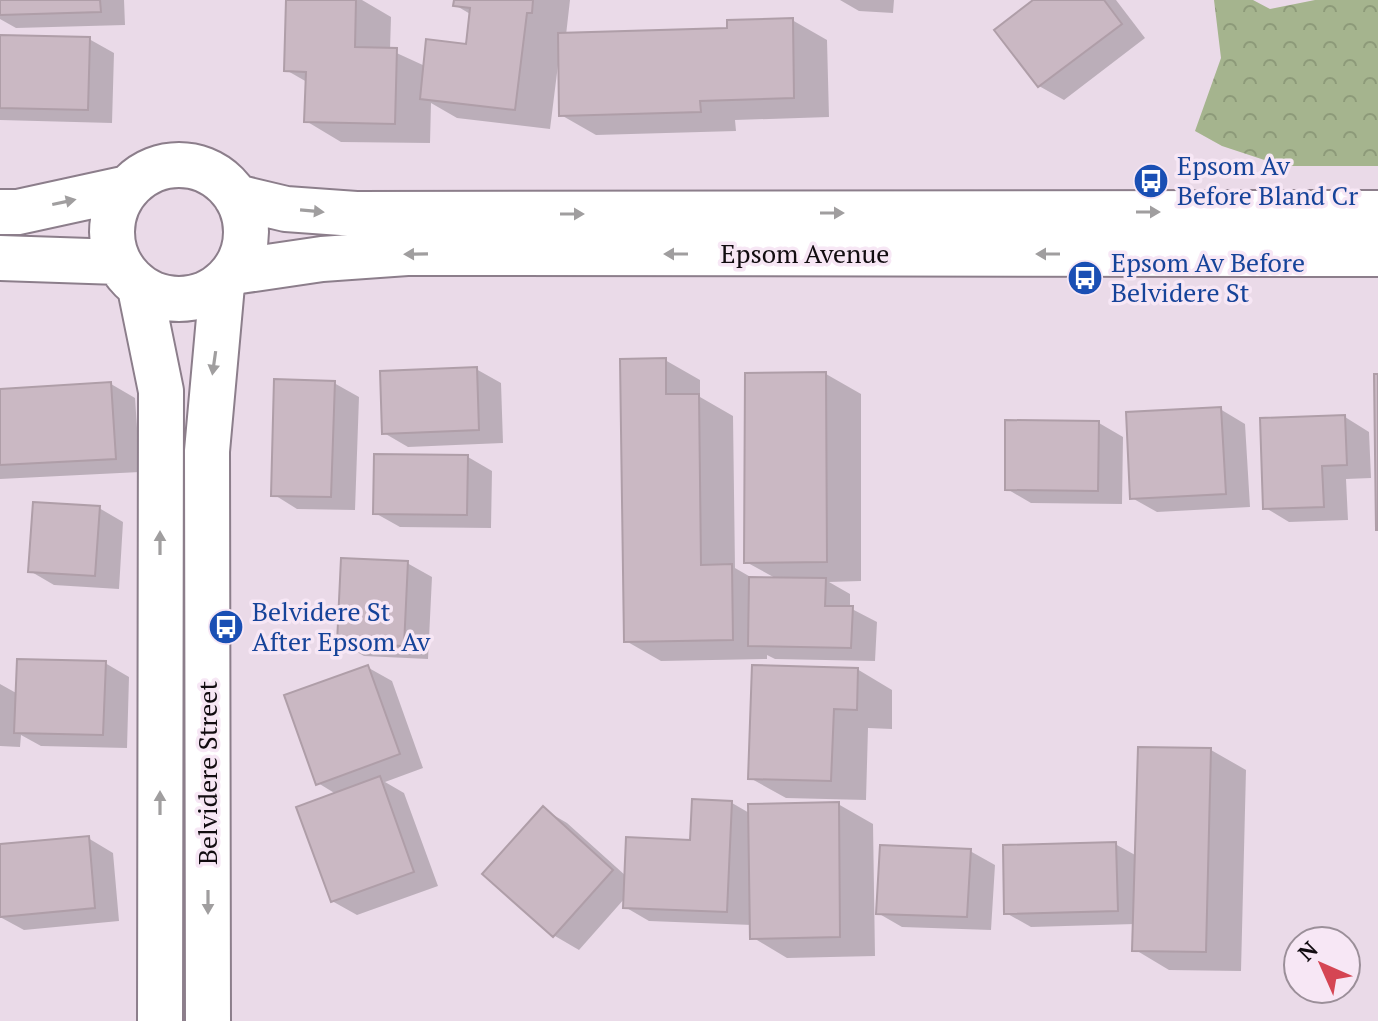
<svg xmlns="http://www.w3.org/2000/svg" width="1378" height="1021" viewBox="0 0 1378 1021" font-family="'PT Serif',serif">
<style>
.park{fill:url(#park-crowns)}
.shadow{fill:#0003}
.building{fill:#cab8c3;stroke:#af9ea8;stroke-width:2}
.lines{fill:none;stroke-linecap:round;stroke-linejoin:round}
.secondary-casing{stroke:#8c7e8b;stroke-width:48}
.secondary{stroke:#fff;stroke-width:44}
.oneway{fill:#a09e9f}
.labels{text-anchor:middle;stroke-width:7;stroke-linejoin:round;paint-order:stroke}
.transit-label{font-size:26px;fill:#164399;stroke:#f7e7f5;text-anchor:start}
.street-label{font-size:26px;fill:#110c10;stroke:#f7e7f5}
</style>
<defs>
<pattern id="park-crowns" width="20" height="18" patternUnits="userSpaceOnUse" patternTransform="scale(2)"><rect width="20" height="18" fill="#a5b48e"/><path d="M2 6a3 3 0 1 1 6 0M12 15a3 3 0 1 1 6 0" fill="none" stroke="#8d9a79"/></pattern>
</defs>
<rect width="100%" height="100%" fill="#eadae8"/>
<path class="park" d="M1214 0H1253L1270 9 1315 0H1378V166H1283L1222 146 1195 131 1221 58Z"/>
<path class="shadow" d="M0 0H124L125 25 16 28 0 19Z
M288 0H362L391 17 390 50 425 66 468 46 472 15 455 5 456 0H570L566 35 729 30 792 20 827 40 829 117 735 120 736 131 596 135 561 115 558 65 550 129 457 118 431 103 430 143 341 142 306 121 307 82 286 70Z
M840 0H894L893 13 859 11Z
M1036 0H1116L1145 38 1064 100 1039 86Z
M0 37 89 39 114 53 112 123 0 120Z
M665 360 700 380V397L733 416 735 568 754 579H777L746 562 826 374 861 394V581L829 582 850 594V608L877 622 875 661 775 659 767 655V659L661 661 626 641Z
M476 369 501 383 503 443 408 447 384 433Z
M334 383 359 397 355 510 297 509 273 494Z
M111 384 135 398 140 472 0 479V392Z
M1220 409 1245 424 1250 507 1157 512 1132 498Z
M1345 417 1369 432 1371 478 1346 479 1348 520 1289 522 1264 507Z
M1099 423 1123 437 1122 504 1031 503 1007 489Z
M468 457 492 471 491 528 400 527 375 513Z
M99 508 123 522 119 589 54 585 30 571Z
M407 563 432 577 428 659 364 656 339 642Z
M105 663 129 677 127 748 41 746 21 735 20 747 0 746V684L18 694Z
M367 667 392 681 423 768 385 782 404 793 438 886 357 915 332 901 336 794 318 783Z
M857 669 892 690V729L868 728 866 800 786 798 750 778Z
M1211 750 1246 770 1241 971 1169 970 1134 949 1135 924 1031 927 1006 913 1115 844 1137 856Z
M732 803 751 814 838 804 873 824 875 956 787 958 752 937V925L649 921 625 907V898L579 950 555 936 485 874 543 809 567 823 626 876 692 842Z
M88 838 113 853 119 921 24 930 0 917V846Z
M970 851 995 865 991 930 902 927 876 912Z"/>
<path class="building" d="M0 0H100L101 12 0 15Z
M286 0H356L355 47 397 48 395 124 304 122 306 72 284 71Z
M454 0H533L532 13H527L515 110 420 99 426 39 466 44 470 8 453 6Z
M1033 0H1104L1122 24 1038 87 994 30Z
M793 18 794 98 700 101 701 112 559 116 558 33 727 28V20Z
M0 35 90 37 88 110 0 108Z
M666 358V394H699L701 565 732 564 733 640 624 642 620 359Z
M477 367 479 430 382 434 380 371Z
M826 372 827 562 744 563 745 373Z
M1374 374H1378V530H1376Z
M274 379 335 381 331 497 271 496Z
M111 382 116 459 0 465V389Z
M1221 407 1226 494 1130 499 1126 412Z
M1345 415 1347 465 1322 466 1324 507 1263 509 1260 418Z
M1005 420 1099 421 1098 491 1005 490Z
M374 454 468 455 467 515 373 514Z
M33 502 100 506 95 576 28 572Z
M341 558 408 561 404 646 337 643Z
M749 577 826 578 825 606H853L851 648 748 646Z
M17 659 106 661 103 735 14 733Z
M368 665 400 754 316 785 284 695Z
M752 665 858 668 857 710 834 709 831 781 748 779Z
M1138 747 1211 748 1206 952 1132 951Z
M380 776 414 872 331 902 296 807Z
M692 799 732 801 727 912 623 908 626 837 690 840Z
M839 802 840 937 750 939 748 804Z
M543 806 613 870 553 937 482 874Z
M89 836 95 908 0 917V844Z
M1116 842 1118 911 1004 914 1003 845Z
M880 845 971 849 967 917 876 914Z"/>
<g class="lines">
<defs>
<path id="secondary" d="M112 232a67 67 0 1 1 134 0a67 67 0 1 1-134 0Z
M236 197 286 209 356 214 1378 213
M0 212H18L128 188
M0 258 119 262
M233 272 322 259 407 253 1378 254
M140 288 161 391 160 1021
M208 1021 207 451 222 285"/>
</defs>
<use href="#secondary" class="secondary-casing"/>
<use href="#secondary" class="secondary"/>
</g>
<defs><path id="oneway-solid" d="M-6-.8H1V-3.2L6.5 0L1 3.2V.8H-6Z" transform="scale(2)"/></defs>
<g class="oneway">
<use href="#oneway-solid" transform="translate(64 202) rotate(-12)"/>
<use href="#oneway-solid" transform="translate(312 211) rotate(5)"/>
<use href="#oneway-solid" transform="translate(1148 212)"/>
<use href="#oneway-solid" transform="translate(832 213)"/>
<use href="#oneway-solid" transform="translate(572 214)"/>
<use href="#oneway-solid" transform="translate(416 254) rotate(179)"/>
<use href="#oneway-solid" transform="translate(676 254) rotate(-180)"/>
<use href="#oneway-solid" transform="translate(1048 254) rotate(-180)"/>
<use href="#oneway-solid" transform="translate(214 363) rotate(98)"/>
<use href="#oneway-solid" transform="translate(160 543) rotate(-90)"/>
<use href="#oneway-solid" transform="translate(160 803) rotate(-90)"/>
<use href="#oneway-solid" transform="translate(208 902) rotate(90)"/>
</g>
<defs>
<symbol id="bus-disc" viewBox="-11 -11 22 22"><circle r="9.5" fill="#1a4fb4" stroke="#f7e7f5"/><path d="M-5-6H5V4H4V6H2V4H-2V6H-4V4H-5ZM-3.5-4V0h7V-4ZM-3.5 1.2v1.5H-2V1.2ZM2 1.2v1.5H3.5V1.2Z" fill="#fff"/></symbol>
</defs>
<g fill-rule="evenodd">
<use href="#bus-disc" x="1131" y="161" width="40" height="40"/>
<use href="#bus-disc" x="1065" y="258" width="40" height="40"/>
<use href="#bus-disc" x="206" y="607" width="40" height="40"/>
</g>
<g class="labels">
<g class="transit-label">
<text x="1177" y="175">Epsom Av<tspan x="1177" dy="30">Before Bland Cr</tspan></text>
<text x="1111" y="272">Epsom Av Before<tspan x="1111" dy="30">Belvidere St</tspan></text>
<text x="252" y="621">Belvidere St<tspan x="252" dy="30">After Epsom Av</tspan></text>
</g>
<g class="street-label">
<text x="805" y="263">Epsom Avenue</text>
<text transform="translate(208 773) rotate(-90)" y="9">Belvidere Street</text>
</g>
</g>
<g transform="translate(1322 965) rotate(315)"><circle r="38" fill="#f7e7f5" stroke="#9b8f99" stroke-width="2"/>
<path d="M0-6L14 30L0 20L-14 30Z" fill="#d54553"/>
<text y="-12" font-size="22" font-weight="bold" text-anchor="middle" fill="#110c10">N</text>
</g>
</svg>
